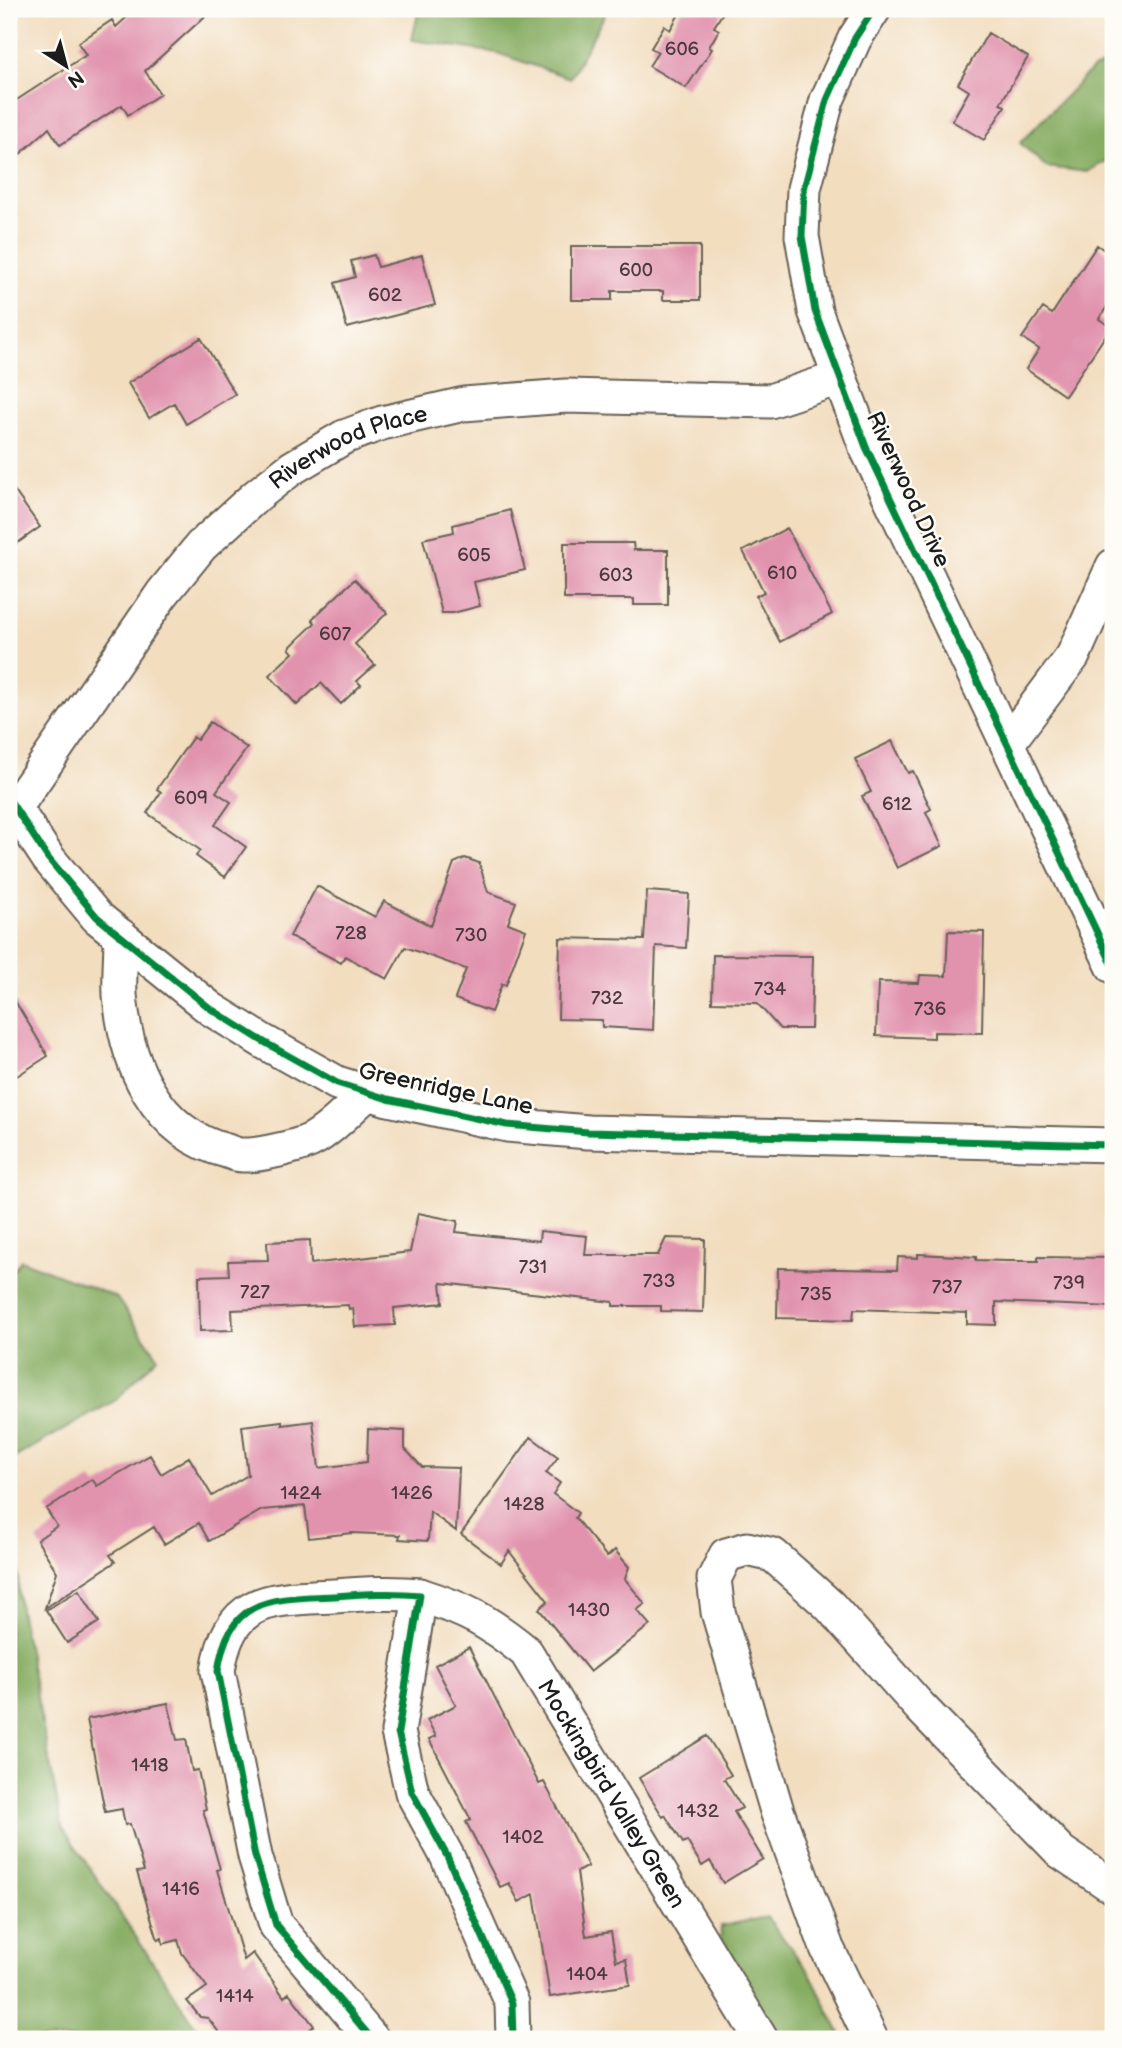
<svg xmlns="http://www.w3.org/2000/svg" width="1122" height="2048" viewBox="0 0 1122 2048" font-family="'Balsamiq Sans',sans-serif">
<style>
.forest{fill:#87ad63;stroke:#526440;stroke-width:2}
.building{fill:#e193ae}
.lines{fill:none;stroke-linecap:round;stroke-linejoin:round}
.minor-casing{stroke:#676055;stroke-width:37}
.minor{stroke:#fff;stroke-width:33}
.cycleway-casing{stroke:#fdfcf7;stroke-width:11}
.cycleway{stroke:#00873e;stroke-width:7}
.labels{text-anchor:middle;stroke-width:5;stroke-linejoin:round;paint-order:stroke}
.number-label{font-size:19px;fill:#4d3a40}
.street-label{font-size:23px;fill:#1c1c1c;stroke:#fdfcf7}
</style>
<rect width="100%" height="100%" fill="#fdfcf7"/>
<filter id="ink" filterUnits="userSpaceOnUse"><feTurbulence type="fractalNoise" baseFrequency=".0143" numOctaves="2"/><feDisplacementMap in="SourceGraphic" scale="14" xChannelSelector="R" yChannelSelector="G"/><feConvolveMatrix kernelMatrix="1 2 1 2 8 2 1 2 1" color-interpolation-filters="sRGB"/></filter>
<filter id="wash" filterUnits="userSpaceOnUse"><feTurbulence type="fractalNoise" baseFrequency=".00686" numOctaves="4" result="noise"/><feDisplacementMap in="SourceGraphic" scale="28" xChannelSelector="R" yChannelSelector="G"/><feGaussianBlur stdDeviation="1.57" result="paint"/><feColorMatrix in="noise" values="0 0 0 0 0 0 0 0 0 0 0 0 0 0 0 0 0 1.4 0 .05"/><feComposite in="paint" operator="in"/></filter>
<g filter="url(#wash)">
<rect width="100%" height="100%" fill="#f2ddbf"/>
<path class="forest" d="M419 9H608L570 78 497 53 412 40Z
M1113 61V156L1087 172 1046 167 1020 143 1092 69Z
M21 1260 116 1297 158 1357 116 1400 14 1458 19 1604 62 1826 204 2039H9V1276Z
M767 1917 809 1972 843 2039H763L720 1956 721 1926Z"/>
<g id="blocks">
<path class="building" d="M136 9H213L145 71 160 94 128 115 122 105 60 145 49 128 9 164V105L86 55 78 43 112 20 116 27Z
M682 9H725L714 27 719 30 709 47 712 49 686 88 649 66 658 52 651 48 664 26 670 30Z
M988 33 1028 57 1000 104 1005 106 984 140 952 121 969 91 958 84Z
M1097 245 1113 256V297L1099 319 1111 327 1065 396 1026 369 1039 349 1022 338 1043 308 1052 314Z
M571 246H700V300H663V291H612V300H571Z
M374 255 378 267 422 255 435 305 347 328 335 283 355 277 351 261Z
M201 338 235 394 186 424 174 403 149 418 128 383Z
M9 483 40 527 9 549Z
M510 510 525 570 474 582 480 606 453 613H442L423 539 454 532 453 525Z
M787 528 832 614 780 642 756 596 764 592 743 551Z
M564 543H633L634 550H668V605H634V599H564Z
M355 579 387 613 355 644 375 665 357 681 361 685 341 704 321 683 297 705 269 675 293 653 289 648 315 623 312 619Z
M210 722 247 748 216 792 231 802 215 825 246 847 225 877 196 856 200 850 147 813 161 792 157 789 193 737 197 740Z
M892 741 908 773 913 771 931 809 926 812 942 846 897 868 862 796 871 792 855 759Z
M465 858 479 863 488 892 516 902 508 923 526 930 506 985 502 984 491 1012 455 999 466 969 405 947 387 979 345 956 341 963 290 936 317 886 375 917 384 901 431 926 454 863Z
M647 891 689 894 686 948 656 946 653 1030 602 1027V1020L558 1019 560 938 644 940Z
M948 931 984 932 982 1033 934 1032V1038L876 1036 878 982 919 983 920 975 946 976Z
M713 955 813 956 811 1029H780L757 1003 712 1002Z
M9 991 48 1056 9 1081Z
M418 1213 458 1221 456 1232 539 1241 540 1231 587 1236 585 1255H658L666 1238 705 1239 703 1312 661 1311V1306H613V1302L441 1283 443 1303 394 1308 395 1325 355 1327 353 1308 349 1309 348 1305 232 1310 233 1330 200 1331 199 1276 229 1275 228 1261 268 1260 267 1242 310 1240 311 1264 410 1252Z
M918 1254 976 1257V1260L1006 1261H1038V1257L1113 1258V1307L996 1302V1325L967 1324V1313L854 1309 853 1320 777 1318 778 1268 897 1270 898 1257 918 1258Z
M282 1421V1425L313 1421 319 1468 367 1462 368 1429 405 1431V1449L422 1467 459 1468 456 1531 430 1512 428 1541 399 1539 400 1535 352 1533 309 1538 305 1506 262 1510 209 1541 199 1523 164 1544 154 1527 110 1555 115 1562 45 1608 57 1572 37 1540 57 1526 46 1509 92 1479 97 1486 150 1455 161 1474 189 1457 212 1496 248 1475 242 1426Z
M531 1437 558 1457 546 1473 560 1483 553 1494 578 1513 575 1518 607 1557 615 1550 629 1567 625 1579 645 1604 637 1610 650 1625 590 1672 539 1609 548 1601 509 1551 501 1564 461 1534Z
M79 1590 99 1622 67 1643 46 1610Z
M469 1647 539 1784 544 1782 588 1866 577 1872 586 1936 611 1932 616 1961 626 1959 630 1985 550 1997 534 1894 519 1902 509 1883 500 1887 466 1822 471 1820 429 1739 436 1736 427 1720 456 1705 435 1665Z
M168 1703 177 1740 186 1739 192 1771 198 1770 206 1809 203 1810 220 1869 217 1870 244 1960 253 1953 284 1997 289 1993 314 2026 297 2039H224L208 2018 200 2017 187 2001 207 1987 182 1953 178 1940 163 1944 162 1938 158 1940 137 1872 144 1871 130 1824 125 1825 122 1809 105 1812 87 1719Z
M707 1736 731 1775 724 1779 742 1808 734 1812 763 1859 723 1883 710 1861 702 1866 687 1841 683 1843 665 1815 663 1817 639 1778Z"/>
</g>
</g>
<g filter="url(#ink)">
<use href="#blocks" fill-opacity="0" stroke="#676055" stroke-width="2"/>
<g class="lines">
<defs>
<g id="minor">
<path d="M874 9 855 38 827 100 804 189 802 236 815 311 866 447 1113 966"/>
<path d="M1007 744 1073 656 1113 566"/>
<path d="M9 799 48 858 97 917 211 1009 264 1042 337 1083 388 1099 507 1125 588 1132 1113 1145"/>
<path id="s1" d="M15 808 162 594 201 546 256 496 292 468 344 437 382 423 464 404 566 396 770 401 839 378"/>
<path d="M121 936C121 955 119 976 120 995 126 1063 155 1133 227 1151 232 1153 237 1155 242 1155 258 1156 302 1146 315 1138 334 1127 351 1107 368 1093"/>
<path id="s2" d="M420 1595C467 1610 488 1621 526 1652L761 2039"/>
<path d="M372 2039 276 1925 255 1856 218 1671C229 1596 271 1599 334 1596 363 1594 391 1592 420 1595L398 1732 412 1792 447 1856 512 2003 513 2039"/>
<path d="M871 2039 827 1948 777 1811 718 1612 714 1579 726 1555 747 1549 773 1555 829 1605 920 1707 1061 1852 1113 1887"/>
</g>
</defs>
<use href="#minor" class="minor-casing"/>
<use href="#minor" class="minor"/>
<defs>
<path id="cycleway" d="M874 9 855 38 827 100 804 189 802 236 815 311 866 447 1113 966
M9 799 48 858 97 917 211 1009 264 1042 337 1083 388 1099 507 1125 588 1132 1113 1145
M372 2039 276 1925 255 1856 218 1671C229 1596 271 1599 334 1596 363 1594 391 1592 420 1595L398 1732 412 1792 447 1856 512 2003 513 2039"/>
</defs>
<use href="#cycleway" class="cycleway-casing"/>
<use href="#cycleway" class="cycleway"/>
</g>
</g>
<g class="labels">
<g class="number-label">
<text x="682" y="55">606</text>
<text x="636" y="276">600</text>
<text x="385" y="301">602</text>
<text x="474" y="561">605</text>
<text x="782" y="579">610</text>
<text x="616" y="581">603</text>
<text x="335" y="640">607</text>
<text x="191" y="804">609</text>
<text x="897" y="810">612</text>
<text x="351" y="939">728</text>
<text x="471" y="941">730</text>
<text x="770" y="995">734</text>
<text x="607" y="1004">732</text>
<text x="930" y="1015">736</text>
<text x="533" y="1273">731</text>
<text x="659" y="1287">733</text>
<text x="1069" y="1289">739</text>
<text x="947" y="1293">737</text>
<text x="255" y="1298">727</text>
<text x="816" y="1300">735</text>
<text x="301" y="1499">1424</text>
<text x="412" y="1499">1426</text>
<text x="524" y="1510">1428</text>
<text x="589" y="1616">1430</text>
<text x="150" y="1771">1418</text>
<text x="698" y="1817">1432</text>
<text x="523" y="1843">1402</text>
<text x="181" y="1895">1416</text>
<text x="587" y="1980">1404</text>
<text x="235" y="2002">1414</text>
</g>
<g class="street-label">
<text dy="8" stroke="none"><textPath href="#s1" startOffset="502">Riverwood Place</textPath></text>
<text transform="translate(909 489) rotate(65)" y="8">Riverwood Drive</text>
<text transform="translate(446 1088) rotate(12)" y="8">Greenridge Lane</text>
<text dy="8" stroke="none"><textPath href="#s2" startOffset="287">Mockingbird Valley Green</textPath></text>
</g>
</g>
<rect width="1122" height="2048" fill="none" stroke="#fdfcf7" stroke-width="35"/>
<g transform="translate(66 66) rotate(144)" stroke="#fdfcf7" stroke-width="5" paint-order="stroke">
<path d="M0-5L12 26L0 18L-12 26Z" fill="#1c1c1c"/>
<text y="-10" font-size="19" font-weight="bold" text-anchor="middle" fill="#1c1c1c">N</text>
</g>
</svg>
